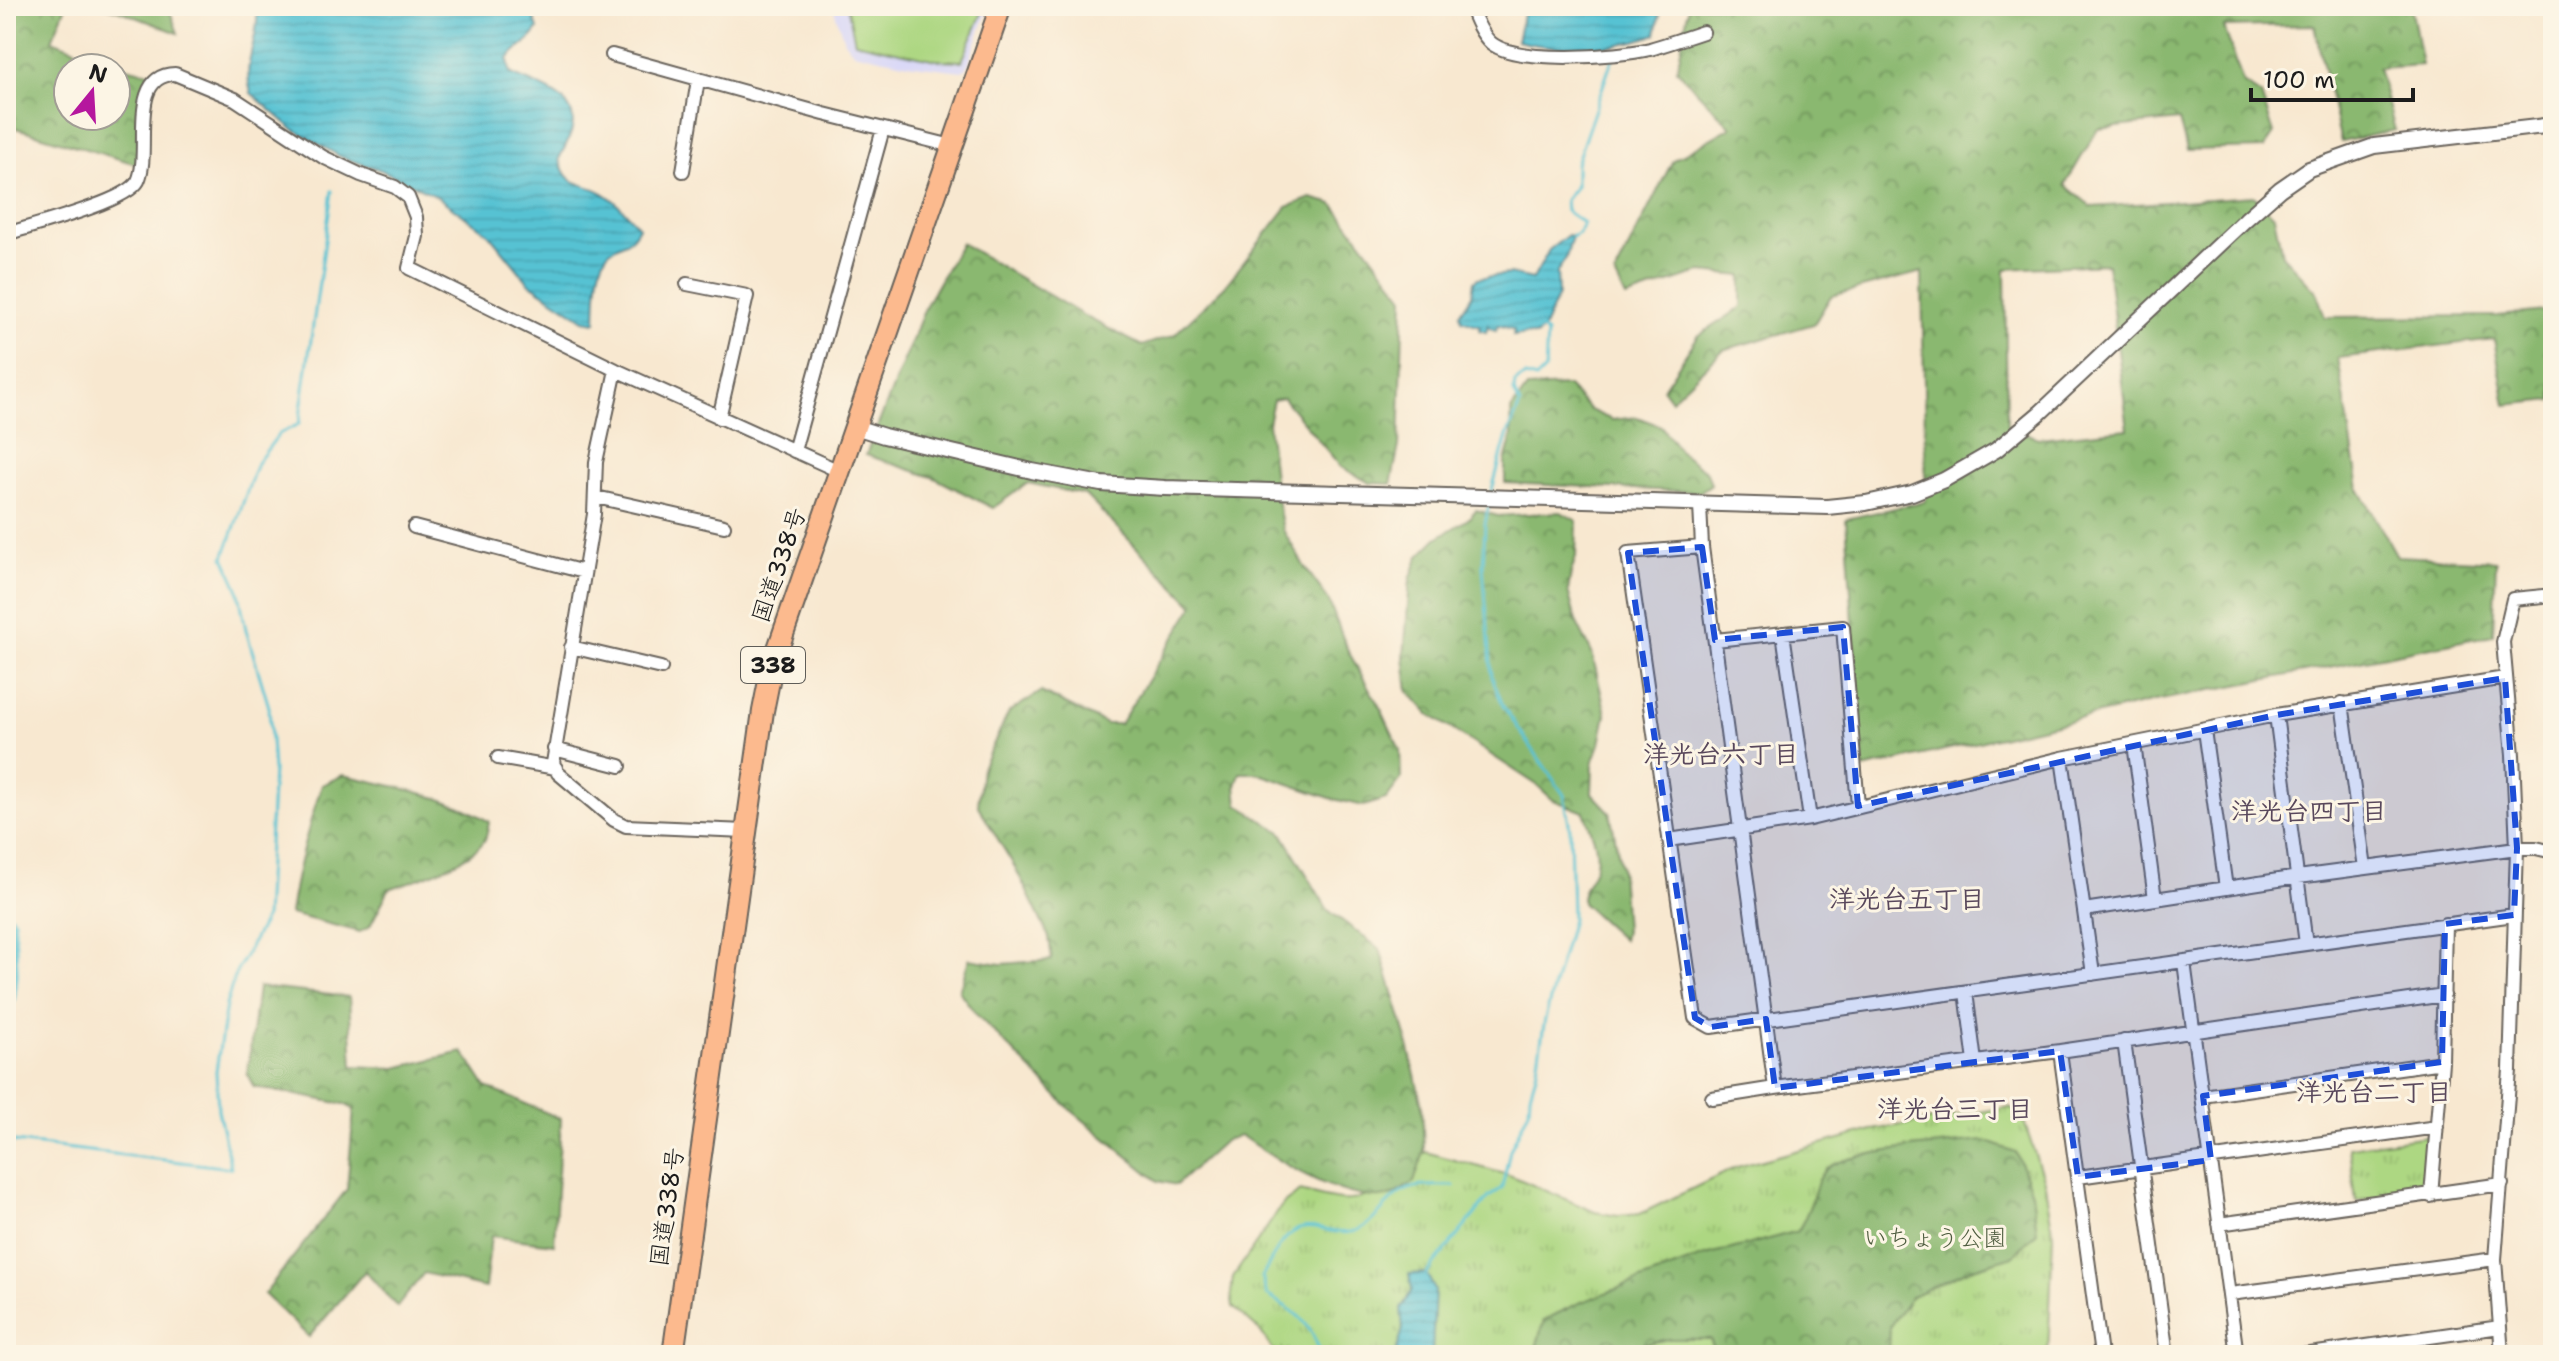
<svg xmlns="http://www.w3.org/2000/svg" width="2559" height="1361" viewBox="0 0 2559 1361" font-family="'Shantell Sans','Klee One',sans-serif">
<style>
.built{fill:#d8d7f8}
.grass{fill:url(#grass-tufts);stroke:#647a4f;stroke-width:2}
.forest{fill:url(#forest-crowns);stroke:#536a46;stroke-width:2;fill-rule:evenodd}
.pitch{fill:#add782;stroke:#647a4f;stroke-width:2}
.water{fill:url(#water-rules);stroke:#3a6f78;stroke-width:2}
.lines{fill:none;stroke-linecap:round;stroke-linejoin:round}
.stream{stroke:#57c2d3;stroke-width:3}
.river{stroke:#57c2d3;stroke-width:20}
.minor-casing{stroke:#69635b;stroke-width:16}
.tertiary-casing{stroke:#69635b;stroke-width:18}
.trunk-casing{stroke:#69635b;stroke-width:24}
.minor{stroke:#fff;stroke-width:12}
.tertiary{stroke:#fff;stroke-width:14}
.trunk{stroke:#fcba8e;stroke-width:20}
.marked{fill:#1d4ed8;fill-opacity:0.2;stroke:#1d4ed8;stroke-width:6;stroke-dasharray:16 10;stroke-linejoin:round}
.labels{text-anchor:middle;stroke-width:6;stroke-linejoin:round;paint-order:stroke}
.shield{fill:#fcf5e5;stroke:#5f5d58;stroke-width:2}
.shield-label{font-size:22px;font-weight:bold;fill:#1c1c1c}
.street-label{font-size:24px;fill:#1c1c1c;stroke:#fcf5e5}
.park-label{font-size:24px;fill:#4f5d40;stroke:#fcf5e5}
.neighbourhood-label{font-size:26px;font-weight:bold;fill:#59485c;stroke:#fcf5e5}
</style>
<defs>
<pattern id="grass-tufts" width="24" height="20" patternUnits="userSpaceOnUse" patternTransform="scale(2)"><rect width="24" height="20" fill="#add782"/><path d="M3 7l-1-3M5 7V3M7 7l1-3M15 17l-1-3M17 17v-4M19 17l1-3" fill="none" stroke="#94b870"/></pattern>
<pattern id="forest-crowns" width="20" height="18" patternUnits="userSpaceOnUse" patternTransform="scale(2)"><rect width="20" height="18" fill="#8ab870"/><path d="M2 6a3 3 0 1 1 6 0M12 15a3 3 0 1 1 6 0" fill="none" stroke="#70955b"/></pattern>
<pattern id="water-rules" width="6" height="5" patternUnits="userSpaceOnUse" patternTransform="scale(2)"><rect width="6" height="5" fill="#57c2d3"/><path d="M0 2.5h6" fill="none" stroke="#4ba6b5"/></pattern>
</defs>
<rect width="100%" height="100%" fill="#fcf5e5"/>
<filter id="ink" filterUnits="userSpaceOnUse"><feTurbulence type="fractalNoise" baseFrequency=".0125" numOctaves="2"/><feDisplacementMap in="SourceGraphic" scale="16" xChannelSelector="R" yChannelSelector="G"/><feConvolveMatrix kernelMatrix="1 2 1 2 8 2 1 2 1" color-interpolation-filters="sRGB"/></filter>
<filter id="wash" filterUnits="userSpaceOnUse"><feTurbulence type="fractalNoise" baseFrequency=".006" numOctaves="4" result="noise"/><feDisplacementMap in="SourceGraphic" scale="32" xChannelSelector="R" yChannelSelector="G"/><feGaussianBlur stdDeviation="1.8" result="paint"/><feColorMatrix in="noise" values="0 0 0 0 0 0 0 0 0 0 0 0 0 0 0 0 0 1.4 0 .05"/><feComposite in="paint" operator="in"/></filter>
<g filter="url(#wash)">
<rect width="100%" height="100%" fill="#f8e8d0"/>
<path class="built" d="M833 6H989L967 68 962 71 913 65 853 52 844 41Z"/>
<path class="grass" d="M2010 1107 2021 1113 2045 1184 2053 1235 2048 1355H1276L1259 1330 1233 1307 1231 1293 1233 1277 1283 1204 1300 1191C1347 1203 1361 1209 1396 1172 1406 1161 1411 1155 1426 1152L1512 1176 1595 1212 1618 1216 1640 1214 1737 1167 1872 1130Z
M2427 1136 2432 1138 2427 1190 2356 1201 2349 1147Z"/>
<path class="forest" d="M6 6H66L52 40 111 63 157 75 136 164 6 125V83L9 55H6ZM68 68H116V116H68Z
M106 6H168L178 33 115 9Z
M1689 6H2411L2422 65 2378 68 2395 130 2341 142 2314 25 2224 27 2243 83 2261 95 2274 133 2264 148 2187 150 2179 120 2098 129 2065 185 2092 207 2254 196 2274 216 2282 255 2316 291 2325 317 2498 316 2553 310V400L2506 405 2494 339 2338 358 2359 489 2397 556 2496 561 2493 635 2155 701 1863 769 1846 519 1926 501 1922 272 1831 296 1814 324 1723 350 1671 400 1663 389 1698 336 1742 307V276L1701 272 1626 298 1615 275 1673 160 1731 127 1677 70ZM2107 264 2128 429 2038 438 2007 426 2005 269Z
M1311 198 1333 204 1404 297 1399 446 1391 484 1370 483 1341 467 1283 398 1273 400 1268 423 1275 488 1283 530 1304 566 1328 599 1348 651 1382 711 1400 750 1401 779 1386 799 1364 806 1333 799 1257 773H1240L1236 786 1238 804 1282 833 1328 910 1380 949 1406 1036 1422 1106 1424 1152 1414 1182C1407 1186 1400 1192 1393 1195 1350 1208 1274 1159 1240 1135L1224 1141 1176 1185 1158 1181 1071 1110 976 1014 959 991 969 959 1001 964 1052 960 1049 937 1016 869 978 806 982 768 1009 712 1041 692 1106 724H1120L1194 606 1085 495 1028 483 993 508 935 478 866 455 927 303 961 243 1086 317 1142 346 1174 335 1225 286 1287 207Z
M1567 386 1590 410 1612 420 1637 417 1661 426 1681 453 1707 472 1711 484 1700 492 1505 483V462L1512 436 1511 410 1527 388Z
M1476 510 1498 516 1561 512 1577 521 1576 557 1571 572 1568 591 1576 621 1592 653 1606 714 1600 744 1593 763 1592 793 1610 812 1621 868 1625 931 1623 940 1582 903C1581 888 1590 882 1595 868 1601 851 1590 828 1584 812L1553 800 1537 785 1429 714 1408 691 1404 657 1410 579 1419 556 1437 538 1468 519Z
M343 775C388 785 451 796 489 822 488 827 487 836 484 841 470 862 413 881 389 889L370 926 360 932 290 914C296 870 308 827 322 785Z
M258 987 349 997 353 1066 396 1068 463 1052 486 1087 561 1119 554 1244 491 1236 485 1288 424 1273 397 1307 365 1271 309 1337 264 1294 347 1189 354 1109 344 1104 254 1087 247 1074Z
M1985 1141 2016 1152 2032 1192 2037 1232 2013 1256 1970 1269 1912 1296 1890 1326 1889 1355H1716L1710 1339H1669L1643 1344 1640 1355H1534L1544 1320 1579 1303 1702 1257 1798 1231C1802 1224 1806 1216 1809 1208 1815 1195 1815 1180 1827 1169 1847 1150 1954 1144 1985 1141Z"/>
<path class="pitch" d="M847 6H985L962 61 936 60 855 42Z"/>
<path class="water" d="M256 6H530L538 29C531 42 517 47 508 59L510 73C532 85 580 94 572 129 570 139 563 150 559 159 568 189 579 180 601 192 615 199 628 215 639 227 631 243 625 241 611 250 595 262 597 303 596 322L584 320 529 283 489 234 435 195 381 170 341 157 290 127 251 93C241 61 262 35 256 6Z
M1525 6H1660L1661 9 1656 34 1651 36C1608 51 1561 51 1517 41Z
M1568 235 1572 236 1566 258 1557 272 1558 295 1543 330 1536 336 1527 334 1513 336 1514 330 1499 325 1496 330 1489 328 1488 325 1486 332 1479 330 1480 326 1462 320 1460 314 1472 295 1474 281 1478 278 1509 274 1533 279 1549 250Z
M1426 1273 1435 1290 1432 1355H1395L1403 1329 1401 1309 1412 1290 1409 1274Z"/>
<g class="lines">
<path class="stream" d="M1572 237 1579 233 1583 223 1566 211 1565 200 1576 186V164L1613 57
M1491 493 1507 436 1520 405 1514 392 1515 383 1525 376 1536 379 1545 370 1547 334 1540 328
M6 1141 231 1168 218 1110 216 1071 226 1005 235 975 265 918 273 770 269 707 246 630 238 588 224 557 257 463 279 434 299 424 332 191
M1426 1274 1489 1197 1502 1188 1510 1150 1529 1110 1530 1094 1536 1074 1545 1019 1572 919 1570 829 1564 795 1503 706 1492 677 1483 567 1485 524 1489 504
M1321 1355C1310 1320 1296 1312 1267 1295L1262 1277C1271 1262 1279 1240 1295 1231 1310 1221 1333 1236 1350 1232 1374 1228 1381 1206 1399 1194 1415 1183 1436 1186 1454 1186"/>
<path class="river" d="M6 923 9 974 6 998"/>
</g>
</g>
<g filter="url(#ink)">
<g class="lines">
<defs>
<path id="minor" d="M1470 6C1475 19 1481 34 1491 43 1517 64 1617 57 1650 49 1667 44 1685 38 1703 32
M612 55 824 114 952 146
M683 171 698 80
M6 234C31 226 127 202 138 181 152 152 126 75 175 74L235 99 323 157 361 175 395 187 408 197 416 217 417 236 409 268 616 370 839 471
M687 284 747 296 719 418
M616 370 596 462 594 514 553 763 558 773 614 820 626 826 746 831
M794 451 883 129
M596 497 724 526
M1700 505 1702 547 1775 1088 2060 1051 2444 995
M414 527 584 572
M1702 547 1628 553 1695 1018 1711 1027 2514 915
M1783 633 1810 819
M1715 640 1843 627 1858 806
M571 647 661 668
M2342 703 2365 868
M2276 715 2306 944
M2204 730 2226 888
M2134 744 2155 899
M554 749 620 766
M498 758 556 768
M2062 758 2093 974
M1669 840 1810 819 2062 758 2276 715 2505 678
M2084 910 2298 877 2517 848H2536L2553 852
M2184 962 2237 1355
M1966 992 1975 1062
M2124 1041 2167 1355
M2060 1051 2101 1355
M2203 1096 2442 1062
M1712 1098 1775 1088
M2078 1177 2437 1127
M2431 1196 2442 1062 2445 924
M2219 1224 2502 1184
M2230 1294 2495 1259
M2303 1355 2500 1327
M2502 1355 2495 1259 2510 1070 2517 848 2513 755 2503 642 2513 599 2553 595"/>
<path id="tertiary" d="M855 427 884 436 1032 471 1101 484 1165 488 1827 507 1866 503 1912 493 1944 480 1996 450 2040 413 2246 219 2280 189 2309 169 2374 146 2553 125"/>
<path id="trunk" d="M673 1355 763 711 772 666 1001 6"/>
</defs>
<use href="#minor" class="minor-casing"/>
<use href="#tertiary" class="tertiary-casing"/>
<use href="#trunk" class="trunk-casing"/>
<use href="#minor" class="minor"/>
<use href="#tertiary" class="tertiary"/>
<use href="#trunk" class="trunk"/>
</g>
</g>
<path class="marked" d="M1702 547 1715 640 1843 627 1858 806 2276 715 2505 678 2517 848 2514 915 2445 924 2442 1062 2203 1096 2211 1160 2078 1177 2060 1051 1775 1088 1766 1019 1711 1027 1695 1018 1628 553Z"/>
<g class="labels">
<rect class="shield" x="741" y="647" width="64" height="36" rx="6"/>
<g class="shield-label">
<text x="773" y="673">338</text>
</g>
<g class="street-label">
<text transform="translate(779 565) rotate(-71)" y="8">国道338号</text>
<text transform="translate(667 1207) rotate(-82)" y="8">国道338号</text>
</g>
<g class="park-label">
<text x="1935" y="1246">いちょう公園</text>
</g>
<g class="neighbourhood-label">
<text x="1721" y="763">洋光台六丁目</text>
<text x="2309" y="820">洋光台四丁目</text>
<text x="1907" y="908">洋光台五丁目</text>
<text x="2374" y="1101">洋光台二丁目</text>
<text x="1955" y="1118">洋光台三丁目</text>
</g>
</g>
<rect width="2559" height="1361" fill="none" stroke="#fcf5e5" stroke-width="32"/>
<g transform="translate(92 92) rotate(18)"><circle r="38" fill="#fcf5e5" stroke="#a29e95" stroke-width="2"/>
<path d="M0-6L14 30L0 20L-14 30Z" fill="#b5179e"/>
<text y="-12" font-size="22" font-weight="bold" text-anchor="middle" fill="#1c1c1c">N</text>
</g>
<path d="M2251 88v12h162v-12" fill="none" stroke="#1c1c1c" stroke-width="4"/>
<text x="2263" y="88" font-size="24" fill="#1c1c1c" stroke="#fcf5e5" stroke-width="6" paint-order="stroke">100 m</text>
</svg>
